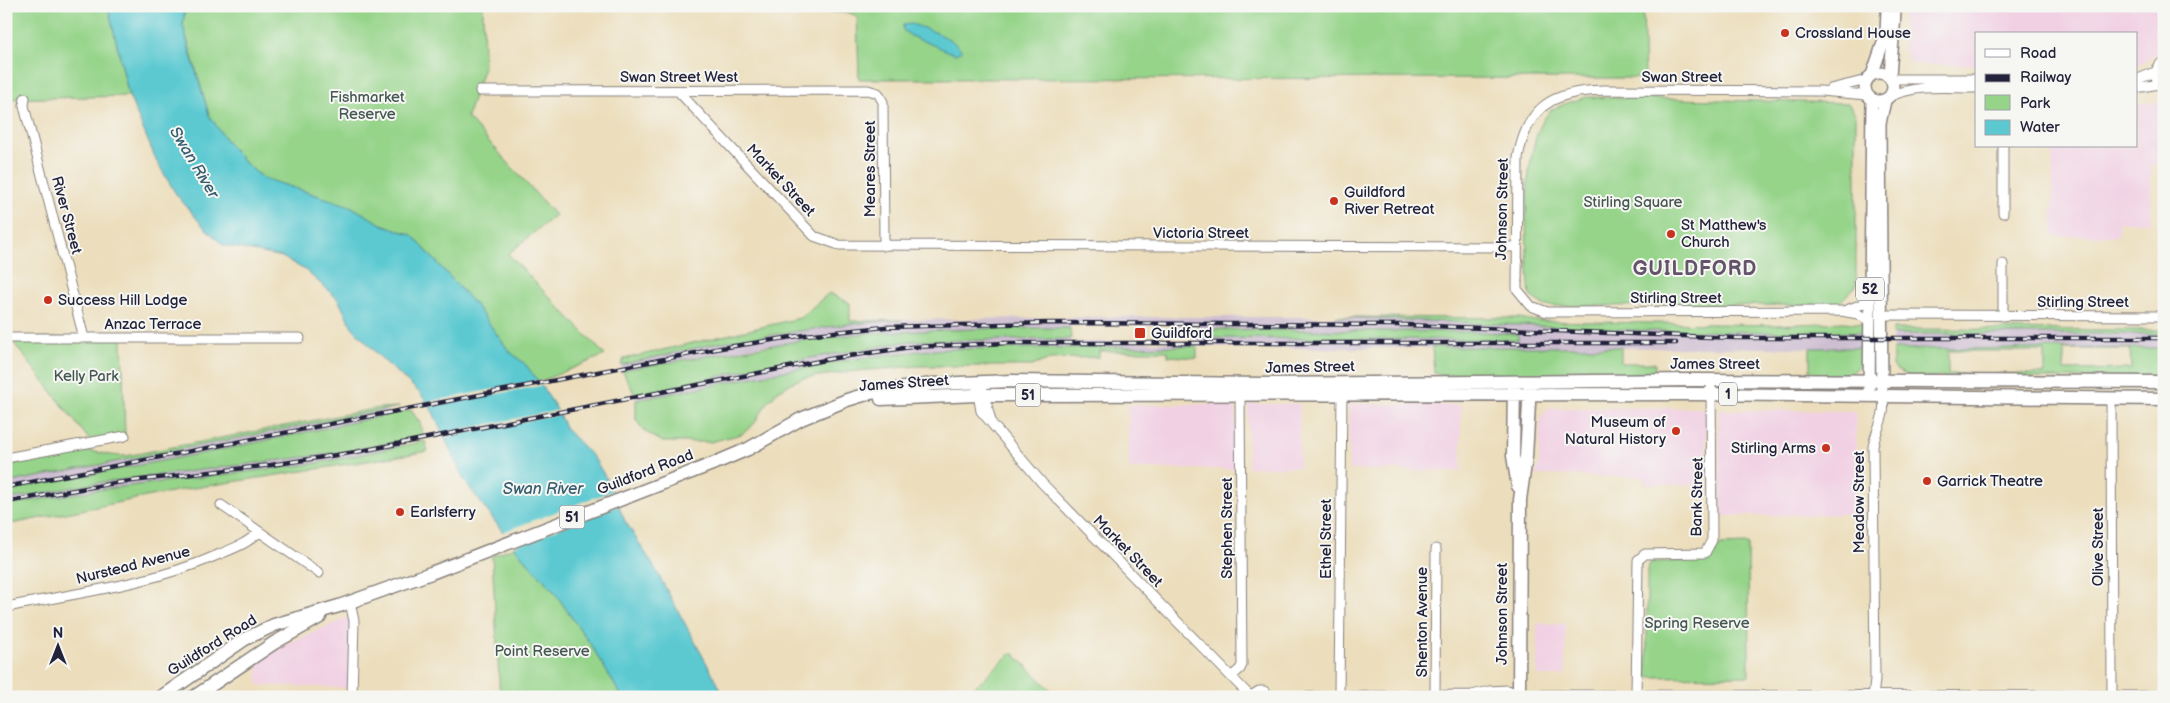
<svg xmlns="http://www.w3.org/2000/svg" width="2170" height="703" viewBox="0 0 2170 703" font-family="'Balsamiq Sans',sans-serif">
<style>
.built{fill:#f1d0e3}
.industrial{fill:#cebed1}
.green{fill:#96d48a;stroke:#5c7b62;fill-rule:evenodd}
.water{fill:#5cc9d1;stroke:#3f7686}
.pier{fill:#ecdebc}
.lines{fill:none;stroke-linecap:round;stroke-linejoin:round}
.minor-casing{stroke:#87807c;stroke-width:11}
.major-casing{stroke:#87807c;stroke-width:14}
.highway-casing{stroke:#87807c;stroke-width:15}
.minor{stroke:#fff;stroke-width:9}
.major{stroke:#fff;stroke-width:11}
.highway{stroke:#fff;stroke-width:12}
.rail-casing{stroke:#22223b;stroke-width:4.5}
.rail{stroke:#f6f6f2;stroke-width:2.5;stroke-dasharray:8;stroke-linecap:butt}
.poi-dot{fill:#c8321e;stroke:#f6f6f2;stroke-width:2}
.labels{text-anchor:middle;stroke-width:4;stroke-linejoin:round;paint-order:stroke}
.shield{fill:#f6f6f2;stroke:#626272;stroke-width:1}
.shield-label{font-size:14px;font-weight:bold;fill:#22223b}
.poi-label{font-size:15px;fill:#22223b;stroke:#f6f6f2;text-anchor:start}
.street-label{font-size:15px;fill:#22223b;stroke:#f6f6f2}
.park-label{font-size:15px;fill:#455753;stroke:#f6f6f2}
.water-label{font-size:16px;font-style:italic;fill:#365c70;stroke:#f6f6f2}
.district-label{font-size:20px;font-weight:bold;letter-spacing:1px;fill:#63536b;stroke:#f6f6f2}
</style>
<rect width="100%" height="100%" fill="#f6f6f2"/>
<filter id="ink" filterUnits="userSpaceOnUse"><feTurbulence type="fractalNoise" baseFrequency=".02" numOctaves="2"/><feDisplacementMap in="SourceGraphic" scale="10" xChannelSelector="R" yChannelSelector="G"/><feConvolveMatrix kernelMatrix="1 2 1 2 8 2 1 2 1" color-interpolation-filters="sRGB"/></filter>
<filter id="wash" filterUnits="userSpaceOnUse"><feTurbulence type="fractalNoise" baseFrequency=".0096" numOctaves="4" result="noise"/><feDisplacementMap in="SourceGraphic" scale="20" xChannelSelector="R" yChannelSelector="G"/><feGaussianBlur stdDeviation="1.12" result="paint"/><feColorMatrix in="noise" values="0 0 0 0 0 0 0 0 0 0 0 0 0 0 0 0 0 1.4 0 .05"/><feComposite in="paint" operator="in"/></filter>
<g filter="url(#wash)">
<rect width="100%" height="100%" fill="#ecdebc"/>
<path class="built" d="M1903 6H2164V49L2136 67V34H1976V65L1911 64 1903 48Z
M2136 103H2164V164H2151V222H2119L2118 236H2053L2052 146H2136Z
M1235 404 1236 469H1129L1128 405Z
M1248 404H1300L1299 467H1248Z
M1349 404 1461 405V471L1349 470Z
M1549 408H1704L1706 413V485L1645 484 1643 477 1535 475 1539 466 1540 417Z
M1718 410 1856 411V514L1722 516Z
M353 615 352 688 258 685V661L280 647Z
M1537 623 1566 624 1565 676H1537Z"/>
<path class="industrial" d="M1103 317H1336L1653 331 1866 333 1865 348H1270L1197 346 950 349 910 351 862 358 636 400 635 395 769 365 911 341 1071 339V342H1197V338L1517 340 1518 334 1197 328V325H1070V328H1003L870 333 761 346 622 370 621 365 722 342 849 324 902 320Z
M1892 334H2164V348L1893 349Z
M387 410 388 415 220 450 6 490V483Z
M398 442V446L318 463 96 490 6 505V500L97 483 329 454Z"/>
<path class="green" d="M6 6H108L129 96 6 99Z
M185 6H483L484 67 467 117 555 215 508 254 605 355 539 382 525 364 509 351 477 307 412 235 381 224 350 206 263 178 244 162 225 139 209 115 183 25Z
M759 6H1656L1643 8 1645 78 859 79 857 16 849 13 759 9Z
M1586 97 1848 103 1856 115V286L1837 305 1545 306 1530 296C1526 253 1519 143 1550 111 1556 106 1577 100 1586 97Z
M829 293 850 303V321L902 320 849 324 722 342 621 365 624 359 800 318Z
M1336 317 1519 318 1536 321 1776 325 1844 322 1863 324 1866 333 1653 331Z
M1003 328H1070L1071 339 911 341 769 365 635 395 622 370 810 339 870 333Z
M1197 329 1483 332 1518 334V340L1197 338Z
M1893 329 2164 330V334H1892Z
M10 338H122L125 436 91 442Z
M1197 346V358L1168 356V351H1099V357L1050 359 1032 366H919L856 371 804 378 793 382 777 392 767 403 754 424 742 434 710 442H663L644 431 636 420V400C740 381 844 355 950 349Z
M1432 347H1621V363H1655V372L1627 375H1440L1434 373Z
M1810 348H1865C1865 381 1834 374 1810 374Z
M2164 348V379L1911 377 1896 370 1893 365V349ZM2064 349H2130L2131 369 2064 370ZM1948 351H2045V374H1948Z
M399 407 6 483V465C30 461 55 453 80 451 96 450 111 457 126 456L379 408Z
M411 410 420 423 424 437 329 454 97 483 6 500V490L220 450Z
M425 441 428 451 412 454 181 490 6 525V505L96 490 318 463Z
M1748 544 1749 676 1647 677V569L1651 562 1711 561 1720 545Z
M514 547 553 590 591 645 622 697H500L492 556Z
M1012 652 1058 697H964Z"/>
<path class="water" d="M108 6H185L183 25 188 45 209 115 225 139 244 162 263 178 350 206 381 224 412 235 477 307 509 351 525 364 539 382 556 408 566 429 594 458 609 483 625 521 653 565 725 697H622L591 645 553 590 514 547 464 480 433 412 420 393 381 358 352 327 338 299 305 270 282 257 223 245 202 225 176 194 157 162 129 96Z
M911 24C928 29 953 37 962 51L955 54 911 36 903 30V25Z"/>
<path class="pier" d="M541 380 544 385 427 407 424 403Z
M560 410 562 414 441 438 439 434Z
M615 490 621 504 511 547 500 533Z"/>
</g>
<g filter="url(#ink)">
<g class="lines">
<defs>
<path id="minor" d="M2164 61C2153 69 2153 80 2164 88
M1891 79H1976
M2136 80 2155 72
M2136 88 2159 84
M1830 89 1867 80
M480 91 868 90 878 93 883 102 884 246
M678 91 814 236 839 245 1517 247
M1867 95 1820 91 1604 90C1553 91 1527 106 1518 158L1517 289 1531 306 1547 312 1841 311 1858 314 1870 321
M1891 96C1917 84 1948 88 1976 88
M25 98 24 106 84 338
M2003 146V213
M2003 264V316
M1844 311 1860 305 1870 298
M1882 315 2164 316
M6 338H300
M976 383 981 411 1042 483 1250 696
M983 390 991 421
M2111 398 2112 695
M6 458 125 436
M221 505 319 573
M350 602 354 621 352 697
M6 607C77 593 153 584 220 554 235 548 248 543 259 532
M1231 677 1240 669 1242 665 1240 396 1237 390
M1339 695 1342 391
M1435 695 1436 549
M1636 696 1638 560 1645 554 1705 553 1712 540 1711 380
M1249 697 1259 691H1264L1270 697
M1306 697 1472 695 1489 691 1508 690 1519 695H1535L2164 696
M1873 697 1875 680 1873 447C1875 430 1888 415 1882 396"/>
<path id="major" d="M1865 87a14 14 0 1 1 28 0a14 14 0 1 1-28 0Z
M1872 75 1886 34 1887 9
M1890 78C1891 54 1895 30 1895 6
M1869 396 1872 99
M1882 396 1880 123 1885 101"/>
<path id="highway" d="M1514 386 1513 456 1518 486
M881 399 977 395 1694 394 2164 399
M161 697 245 639 274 625 339 606 431 573 715 463 748 449 801 419 847 400 870 393 933 384 1012 381 1263 384 1694 380 2164 382
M194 697 274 643 320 617
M1519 697 1520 500 1526 457 1530 386"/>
</defs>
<use href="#minor" class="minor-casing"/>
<use href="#major" class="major-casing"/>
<use href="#highway" class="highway-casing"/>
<use href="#minor" class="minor"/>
<use href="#major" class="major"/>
<use href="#highway" class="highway"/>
<defs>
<path id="rail" d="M6 487 721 348 805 335 885 327 1049 323 1406 325 1736 338H2164
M6 502 115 483 271 465 356 452 835 358 911 347 1007 343H1676"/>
</defs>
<use href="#rail" class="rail-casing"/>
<use href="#rail" class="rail"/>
</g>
</g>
<g class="poi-dot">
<circle cx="1785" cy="33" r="5"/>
<circle cx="1334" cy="201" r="5"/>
<circle cx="1671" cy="234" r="5"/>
<circle cx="48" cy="300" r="5"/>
<rect x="1134" y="327" width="12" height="12" rx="2.5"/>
<circle cx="1676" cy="431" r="5"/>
<circle cx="1826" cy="448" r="5"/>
<circle cx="1927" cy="481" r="5"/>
<circle cx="400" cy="512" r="5"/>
</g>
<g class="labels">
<g class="shield">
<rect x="1856" y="277.5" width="28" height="23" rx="4"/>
<rect x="1719" y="382.5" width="18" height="23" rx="4"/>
<rect x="1015.5" y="383.5" width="25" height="23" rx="4"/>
<rect x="559.5" y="505.5" width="25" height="23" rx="4"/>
</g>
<g class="shield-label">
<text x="1870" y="294">52</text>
<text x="1728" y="399">1</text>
<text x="1028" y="400">51</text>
<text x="572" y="522">51</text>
</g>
<g class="poi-label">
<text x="1795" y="38">Crossland House</text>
<text x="1344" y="197">Guildford<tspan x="1344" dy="17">River Retreat</tspan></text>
<text x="1681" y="230">St Matthew's<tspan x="1681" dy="17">Church</tspan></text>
<text x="58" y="305">Success Hill Lodge</text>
<text x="1151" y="338">Guildford</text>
<text x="1666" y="427" text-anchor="end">Museum of<tspan x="1666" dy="17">Natural History</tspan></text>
<text x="1816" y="453" text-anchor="end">Stirling Arms</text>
<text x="1937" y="486">Garrick Theatre</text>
<text x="410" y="517">Earlsferry</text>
</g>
<g class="street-label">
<text x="679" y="82">Swan Street West</text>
<text x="1682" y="82">Swan Street</text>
<text transform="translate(870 169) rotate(-90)" y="5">Meares Street</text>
<text transform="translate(781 180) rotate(47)" y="5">Market Street</text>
<text transform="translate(1502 209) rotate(-89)" y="5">Johnson Street</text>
<text transform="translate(67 215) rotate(75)" y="5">River Street</text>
<text x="1201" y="238">Victoria Street</text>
<text x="1676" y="303">Stirling Street</text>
<text x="2083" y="307">Stirling Street</text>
<text x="153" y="329">Anzac Terrace</text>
<text x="1715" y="369">James Street</text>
<text transform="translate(1310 367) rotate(-1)" y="5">James Street</text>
<text transform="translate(904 383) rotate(-4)" y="5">James Street</text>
<text transform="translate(645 472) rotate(-21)" y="5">Guildford Road</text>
<text transform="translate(1697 497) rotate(-89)" y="5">Bank Street</text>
<text transform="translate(1859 502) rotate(-90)" y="5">Meadow Street</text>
<text transform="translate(1227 528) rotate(-90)" y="5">Stephen Street</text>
<text transform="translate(1326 539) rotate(-90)" y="5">Ethel Street</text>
<text transform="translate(2098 547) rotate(-90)" y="5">Olive Street</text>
<text transform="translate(1128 551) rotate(46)" y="5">Market Street</text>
<text transform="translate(133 565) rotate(-14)" y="5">Nurstead Avenue</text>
<text transform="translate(1502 614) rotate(-90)" y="5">Johnson Street</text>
<text transform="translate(1422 622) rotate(-90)" y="5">Shenton Avenue</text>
<text transform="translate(212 645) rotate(-32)" y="5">Guildford Road</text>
</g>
<g class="park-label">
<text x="367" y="102">Fishmarket<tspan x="367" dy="17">Reserve</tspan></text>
<text x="1633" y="207">Stirling Square</text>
<text x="86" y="381">Kelly Park</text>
<text x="1697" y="628">Spring Reserve</text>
<text x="542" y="656">Point Reserve</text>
</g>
<g class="water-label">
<text transform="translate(195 162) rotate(59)" y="6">Swan River</text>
<text x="543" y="494">Swan River</text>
</g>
<g class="district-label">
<text x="1695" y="275">GUILDFORD</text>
</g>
</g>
<rect width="2170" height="703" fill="none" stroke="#f6f6f2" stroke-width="25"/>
<rect x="1975" y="32" width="162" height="115" fill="#f6f6f2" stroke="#a1a1a9"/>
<rect x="1985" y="49" width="25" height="8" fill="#ffffff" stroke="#a1a1a9"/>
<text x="2020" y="58" font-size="15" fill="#22223b">Road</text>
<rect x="1985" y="74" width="25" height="8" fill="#22223b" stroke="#a1a1a9"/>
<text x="2020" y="82" font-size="15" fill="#22223b">Railway</text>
<rect x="1985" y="95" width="25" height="15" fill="#96d48a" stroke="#a1a1a9"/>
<text x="2020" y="108" font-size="15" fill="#22223b">Park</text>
<rect x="1985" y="120" width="25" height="15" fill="#5cc9d1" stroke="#a1a1a9"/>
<text x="2020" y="132" font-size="15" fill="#22223b">Water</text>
<g transform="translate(58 646)" stroke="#f6f6f2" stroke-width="4" paint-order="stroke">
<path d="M0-4L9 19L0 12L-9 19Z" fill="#22223b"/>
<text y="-8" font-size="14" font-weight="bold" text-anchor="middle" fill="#22223b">N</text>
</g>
</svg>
